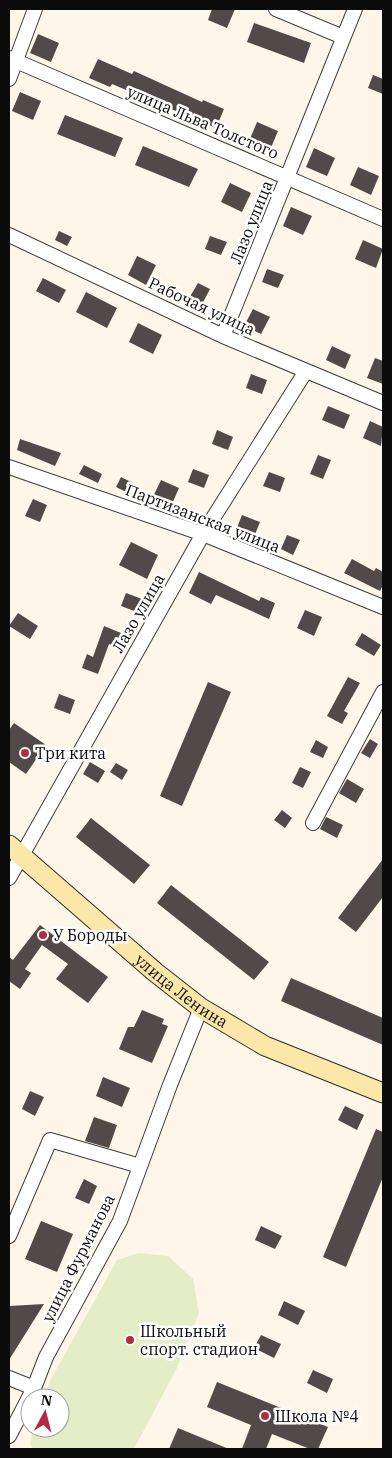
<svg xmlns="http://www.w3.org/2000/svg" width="392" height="1458" viewBox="0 0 392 1458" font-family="'IBM Plex Serif',serif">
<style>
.pitch{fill:#e5edc7}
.building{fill:#524a48}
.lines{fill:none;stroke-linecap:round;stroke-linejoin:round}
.minor-casing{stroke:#3e3e3e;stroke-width:16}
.secondary-casing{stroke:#2d2d2d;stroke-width:21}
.minor{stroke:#fff;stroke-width:14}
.secondary{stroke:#fbe7a7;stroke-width:19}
.poi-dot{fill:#b22b42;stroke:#fff;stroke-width:2}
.labels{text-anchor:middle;stroke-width:5;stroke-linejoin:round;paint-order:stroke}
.street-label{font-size:16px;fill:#0b0b0b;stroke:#fff}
.poi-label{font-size:16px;fill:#0b0b0b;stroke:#fff;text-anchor:start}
</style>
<rect width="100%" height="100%" fill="#fef7e9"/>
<path class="pitch" d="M139 1253 168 1256 193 1279 199 1313 177 1368 134 1449H32L30 1444 33 1428H60V1398H44L51 1379 117 1260Z"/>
<path class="building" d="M212 9H235L227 28 208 20Z
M254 23 311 43 304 63 247 42Z
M38 34 59 43 51 62 30 53Z
M98 59 132 74 134 71 202 102 203 100 224 109 216 128 112 84 110 87 89 78Z
M373 75 383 79V94L368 88Z
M20 92 41 101 33 120 12 111Z
M65 115 123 138 115 157 57 134Z
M257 122 278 131 270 150 249 141Z
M143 146 198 169 189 187 135 165Z
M314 148 335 158 327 176 306 167Z
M358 167 379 176 371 195 350 185Z
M230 183 251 193 242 212 221 202Z
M291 207 312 216 303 235 283 226Z
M59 231 72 237 67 246 55 240Z
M210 236 227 242 221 255 205 249Z
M363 240 383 249 376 268 355 259Z
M137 256 156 265 146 285 128 275Z
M267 269 284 275 278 288 262 282Z
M43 278 66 290 59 303 36 291Z
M198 283 210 289 201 306 188 300Z
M86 292 117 308 107 328 76 312Z
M253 309 270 317 261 334 244 326Z
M138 323 162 335 153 354 129 342Z
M332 346 351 355 345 369 326 360Z
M375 358 383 361V384L367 378Z
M251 374 267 380 262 394 246 388Z
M328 406 350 415 344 429 322 420Z
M370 421 383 427 381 446 363 438Z
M217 430 233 437 228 450 212 444Z
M20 439 61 453 55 466 17 450Z
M318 455 331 460 323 479 310 474Z
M84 465 102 474 98 483 79 474Z
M193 469 209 475 204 488 188 482Z
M269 472 285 478 280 492 263 486Z
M121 477 133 483 128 493 116 487Z
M161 480 179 488 169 511 150 503Z
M33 499 47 505 40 522 25 516Z
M242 515 260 522 254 537 236 530Z
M287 535 300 540 293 555 281 549Z
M131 542 158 555 147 579 119 565Z
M352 559 374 571 376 568 383 572V585L380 591 344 573Z
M199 572 259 601 261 597 275 603 269 619 216 595 211 604 189 593Z
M126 593 142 599 137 612 121 606Z
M305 610 322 617 314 636 297 628Z
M18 613 38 626 30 639 9 626Z
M104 626 121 633 116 646 109 644 98 674 82 668 87 654 93 657Z
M362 633 381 645 374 656 355 645Z
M348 677 360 683 344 711 348 713 342 724 327 716Z
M208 682 231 692 182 806 160 796Z
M59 694 75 700 70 714 54 708Z
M14 723 46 745 26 774 9 762V730Z
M370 739 378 744 370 758 361 753Z
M316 740 328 747 323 758 310 752Z
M90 762 105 771 98 783 83 774Z
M116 763 128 770 122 780 110 772Z
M300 767 311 772 303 788 292 783Z
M347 779 364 789 356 803 339 793Z
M282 810 292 818 285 828 274 820Z
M326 817 343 825 337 838 320 829Z
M91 818 150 865 134 884 76 837Z
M383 859V897L356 932 338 918Z
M171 885 269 962 254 980 157 903Z
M40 925 108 977 88 1003 56 979 68 964 42 945 25 969 31 973 20 989 9 981V957L13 960Z
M291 978 383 1018V1045L281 1001Z
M142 1010 164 1019 162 1024 168 1026 152 1063 119 1049 128 1027H134Z
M103 1077 130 1088 122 1107 96 1096Z
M30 1091 44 1097 35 1116 22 1109Z
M345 1106 364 1115 357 1130 338 1120Z
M94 1117 117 1125 109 1148 85 1141Z
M376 1129 383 1132V1177L346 1267 323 1257Z
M84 1179 97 1186 89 1204 75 1198Z
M41 1221 73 1234 57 1272 25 1259Z
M261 1226 282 1236 275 1249 255 1240Z
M284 1301 305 1311 298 1325 278 1315Z
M44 1304 9 1360V1306Z
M261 1335 281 1344 274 1358 254 1348Z
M313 1370 333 1379 327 1393 307 1383Z
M217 1382 328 1427 318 1449H310L272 1434 266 1449H242L251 1425 207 1407Z
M178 1428 229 1449H169Z"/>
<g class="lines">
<defs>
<path id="minor" d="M276 9 343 37
M9 58 383 219
M9 79 35 9
M9 235 223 336 383 403
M223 336 355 9
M9 467 203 534 383 607
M313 823 383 692
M9 878 203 534 306 371
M9 1236 50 1140 140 1166
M9 1378 34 1388
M9 1436 34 1388 46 1357 120 1221 170 1085 201 1008"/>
<g id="secondary">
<path id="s1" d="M9 845 155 972 201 1008 265 1046 383 1093"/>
</g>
</defs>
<use href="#minor" class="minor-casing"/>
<use href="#secondary" class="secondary-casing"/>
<use href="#minor" class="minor"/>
<use href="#secondary" class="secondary"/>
</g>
<g class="poi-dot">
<circle cx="25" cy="753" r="5"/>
<circle cx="43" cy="935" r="5"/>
<circle cx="130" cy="1340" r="5"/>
<circle cx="265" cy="1416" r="5"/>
</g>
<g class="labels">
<g class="street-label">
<text transform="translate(203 122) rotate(23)" y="6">улица Льва Толстого</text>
<text transform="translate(251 222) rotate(-68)" y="6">Лазо улица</text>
<text transform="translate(202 306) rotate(25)" y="6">Рабочая улица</text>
<text transform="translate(203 518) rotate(21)" y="6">Партизанская улица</text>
<text transform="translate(138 613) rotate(-60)" y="6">Лазо улица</text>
<text dy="6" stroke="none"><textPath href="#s1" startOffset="226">улица Ленина</textPath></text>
<text transform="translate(78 1258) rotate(-63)" y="6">улица Фурманова</text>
</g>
<g class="poi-label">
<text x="35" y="759">Три кита</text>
<text x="53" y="941">У Бороды</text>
<text x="140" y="1337">Школьный<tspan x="140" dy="18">спорт. стадион</tspan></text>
<text x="275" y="1422">Школа №4</text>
</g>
</g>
<rect width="392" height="1458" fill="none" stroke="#0b0b0b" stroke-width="20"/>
<g transform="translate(45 1413) rotate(7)"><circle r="24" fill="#ffffff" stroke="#9d9d9d"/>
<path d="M0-4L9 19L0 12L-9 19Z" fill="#b22b42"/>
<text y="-8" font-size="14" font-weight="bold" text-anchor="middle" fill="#0b0b0b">N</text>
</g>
</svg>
